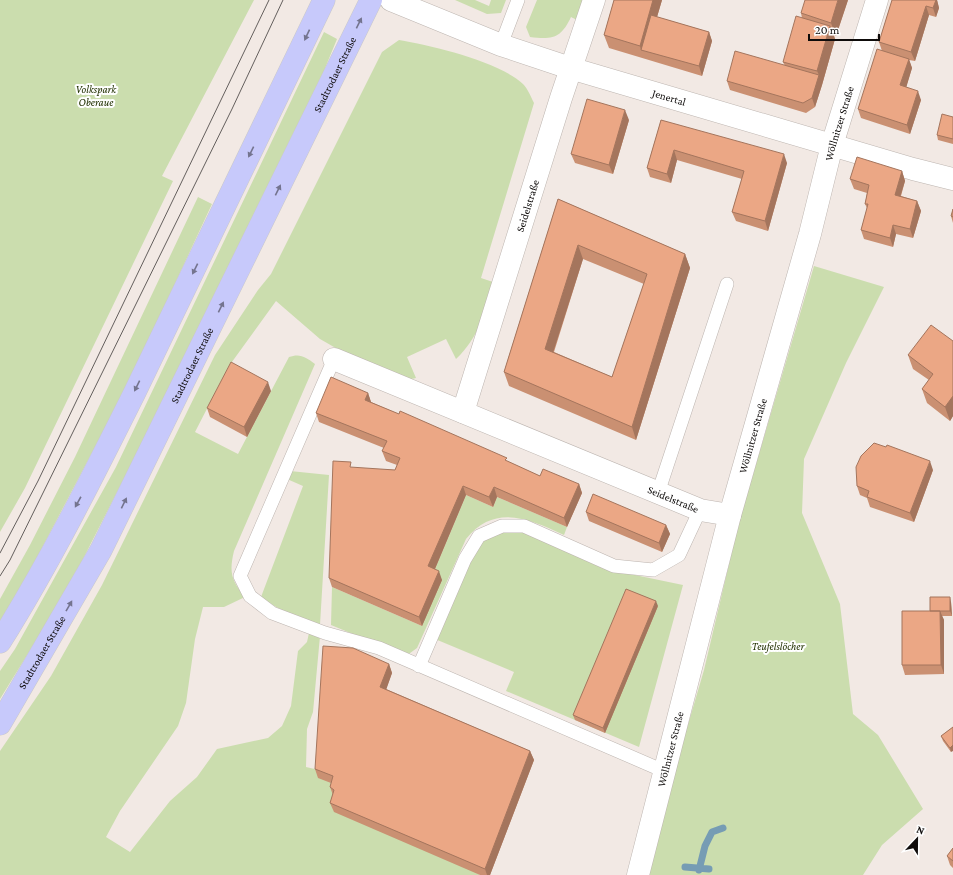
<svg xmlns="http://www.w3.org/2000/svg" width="953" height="875" viewBox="0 0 953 875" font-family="'Crimson Pro',serif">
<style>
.green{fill:#cbddae}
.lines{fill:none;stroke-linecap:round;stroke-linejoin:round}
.stream{stroke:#769cb4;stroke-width:7}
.lane-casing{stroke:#bdb5b0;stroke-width:14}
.street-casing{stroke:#bdb5b0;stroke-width:23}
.primary-casing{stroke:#cac9c9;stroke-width:23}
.lane{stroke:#fff;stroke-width:13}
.street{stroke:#fff;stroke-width:22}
.primary{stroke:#c7c9fb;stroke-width:22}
.tram{stroke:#645f5d;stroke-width:1}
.wall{fill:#ca9072;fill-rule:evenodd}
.shaded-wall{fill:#a4755d}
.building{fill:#eba785;stroke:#a4755d;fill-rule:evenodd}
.oneway{fill:#74748f}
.labels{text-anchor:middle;stroke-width:4;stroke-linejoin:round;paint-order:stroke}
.street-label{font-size:11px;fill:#0e0b0a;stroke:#fff}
.park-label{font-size:11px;font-style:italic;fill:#213000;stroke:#fff}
</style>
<rect width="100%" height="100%" fill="#f2e9e4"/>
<path class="green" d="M0 0H254L162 176 173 181 25 488 0 532Z
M455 0H475L489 6 491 0H506L501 13 487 14Z
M537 0H584L577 20 571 17C561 38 553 40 530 37L526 27Z
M324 32 337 39 321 78 171 386 83 559 48 621 0 699V671L15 649 116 467Z
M399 40C433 46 498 61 523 84 528 89 531 97 534 103L481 278 496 283C486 310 478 339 456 359L446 339 407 357 416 378 402 381 376 371 320 339 276 301 229 366 195 432 238 454 289 357C300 353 306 357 315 364L234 551C229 572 231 580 245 597L224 607H203L195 639 186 703 178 726 120 811 106 837 130 852 170 801 197 777 217 749 268 738 282 726 291 706 298 651 307 642 309 633 320 636 313 712 307 729 306 767 319 770 336 785 480 875H0V751L51 676 102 585 215 355 258 290 271 274 382 52Z
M198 197 212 204 145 348 107 424 33 565 0 622V599L30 545 75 457Z
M814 266 884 287 846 363 804 459 802 513 840 604 853 714 878 735 923 809 882 845 863 875H648L673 776 704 670 738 526Z
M290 471 329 475 320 625C299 617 279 611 261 597L303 486 287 479Z
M466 495 493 507 497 497 567 527 564 535C529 519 495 503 466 539L417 648 406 656 331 625 332 587 422 626 432 576Z
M499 531 522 532 606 569 683 585 639 747 506 691 514 672 435 639 477 546 483 539Z"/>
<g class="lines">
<path class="stream" d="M685 867 709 869
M699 870 705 846 712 832 723 828"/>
<defs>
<path id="lane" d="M501 45 518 0
M334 359 240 576 250 596 272 613 325 633 379 648 664 771
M658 493 727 284
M419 666 465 559 479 536 502 526H524L614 566 653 570 679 555 700 510"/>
<g id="street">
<path id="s1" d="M391 0 501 45 570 68 913 169 953 179"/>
<path id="s2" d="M334 359 700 510 730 515"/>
<path id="s3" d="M463 412 561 98 594 0"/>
<path id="s4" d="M638 875 730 515 810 234 832 145 877 0"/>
</g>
<g id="primary">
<path d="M0 642C50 562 92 478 134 394 198 263 260 131 324 0"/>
<path id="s5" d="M0 724 101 550 371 0"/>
</g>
</defs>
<use href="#lane" class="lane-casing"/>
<use href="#street" class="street-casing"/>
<use href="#primary" class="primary-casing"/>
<use href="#lane" class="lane"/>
<use href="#street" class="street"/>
<use href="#primary" class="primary"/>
<path class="tram" d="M0 553 38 481 269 0
M0 576 10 560 232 109 283 0"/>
</g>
<path class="wall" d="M614 0H662L657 17 709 32 712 41 702 76 609 48 604 35Z
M848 0 836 36 834 35 835 39 822 85 815 107 806 113 730 90 727 81 785 66 783 62 802 18 801 13Z
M892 0H937L939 8 936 17 929 15 915 61 909 60 912 68 906 87 921 100 910 134 861 118 858 109 882 51 879 42Z
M953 117V144L938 140 937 135Z
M629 120 613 174 575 163 571 154Z
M661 120 787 163 768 231 736 221 732 212 742 179 677 160 671 183 650 177 647 168Z
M902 171 905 181 901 196 917 201 921 211 913 238 896 234 893 247 864 239 861 230 867 208 865 204 867 193 854 189 850 179Z
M558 199 685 254 690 268 636 440 509 386 504 372ZM583 259 644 284 612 377 554 352Z
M953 209V223L951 216Z
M953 341V416L950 421 927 403 922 389 929 380 913 369 908 355Z
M271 391 247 437 210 417 207 408Z
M368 393 371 402 540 476 579 484 582 493 567 527 497 497 493 507 466 495 435 569 442 580 422 626 332 587 329 578 353 468 395 470 397 465 386 461 382 451 384 448 319 422 316 413Z
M933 470 914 522 870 507 867 498 860 495 857 486Z
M586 512 666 525 670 534 662 552 589 521Z
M951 602 952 616H942L944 620V674L905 675 902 665 930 611Z
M658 606 605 733 575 720 573 715Z
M389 664 392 673 386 689 530 751 534 760 490 875H480L334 812 330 803 333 795 330 787 331 783 318 778 315 769Z
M953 727 951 752 943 741 941 736Z
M953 848V868L950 865 947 856Z"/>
<path class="shaded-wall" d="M653 0H662L647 51 641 50 640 46Z
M838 0H848L836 36 831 23Z
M936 0H937L939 8 936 17 933 8Z
M926 6 929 15 915 61 911 52Z
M830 26 835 39 822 85 815 107 812 98 819 75 817 71Z
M709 32 712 41 702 76 699 66Z
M909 59 912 68 904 95 900 85Z
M918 91 921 100 910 134 907 125Z
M625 110 629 120 613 174 609 165Z
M674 150 677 160 671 183 667 174Z
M784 154 787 163 768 231 765 221Z
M902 171 905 181 898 204 895 195Z
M917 201 921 211 913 238 910 229Z
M893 225 896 234 893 247 890 238Z
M578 245 583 259 550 362 545 349Z
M685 254 690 268 636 440 632 427Z
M268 382 271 391 247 437 244 427Z
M368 393 371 402 368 409 365 400Z
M953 396V416L950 421 945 407Z
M930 461 933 470 914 522 910 513Z
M579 484 582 493 567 527 564 518Z
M463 486 466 495 432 576 428 566Z
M494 487 497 497 493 507 489 497Z
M666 525 670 534 662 552 659 543Z
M439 571 442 580 422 626 419 617Z
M950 597 951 602 952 616 950 611Z
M656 601 658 606 605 733 603 728Z
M940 611 944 620V674L941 665Z
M389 664 392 673 384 696 380 687Z
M953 745V751L951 752 950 748Z
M530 751 534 760 490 875H487L485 869Z"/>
<path class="building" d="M614 0H653L640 46 604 35Z
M805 0H838L831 23 801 13Z
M892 0H936L933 8 926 6 911 52 879 42Z
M651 15 709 32 699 66 641 50Z
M796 16 830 26 817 71 783 62Z
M877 49 909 59 900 85 918 91 907 125 858 109Z
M735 51 819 75 812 98 803 103 727 81Z
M587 99 625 110 609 165 571 154Z
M942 114 953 117V139L937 135Z
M661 120 784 154 765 221 732 212 744 171 674 150 667 174 647 168Z
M857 157 902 171 895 195 917 201 910 229 893 225 890 238 861 230 868 204H865L869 185 850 179Z
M558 199 685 254 632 427 504 372ZM578 245 647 274 612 377 545 349Z
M953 209V217L951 216Z
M931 325 953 341V396L945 407 922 389 933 374 908 355Z
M231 362 268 382 244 427 207 408Z
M331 377 368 393 365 400 399 414 400 411 507 458 505 460 540 476 543 469 579 484 564 518 494 487 489 497 463 486 428 566 439 571 419 617 329 578 333 461 351 462 350 467 395 470 400 458 382 451 387 441 316 413Z
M874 443 886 447 887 445 930 461 910 513 867 497 869 491 857 486 856 467 861 456Z
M593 494 666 525 659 543 586 512Z
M626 589 656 601 603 728 573 715Z
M930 597H950V611H930Z
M902 611H940L941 665H902Z
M323 646 353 648 389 664 380 687 530 751 485 869 330 803 334 790 330 787 333 776 315 769Z
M953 727V745L950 748 941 736Z
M953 848V861L947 856Z"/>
<defs><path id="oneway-solid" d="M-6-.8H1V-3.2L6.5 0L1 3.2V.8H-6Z"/></defs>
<g class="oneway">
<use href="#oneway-solid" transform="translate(359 23) rotate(-64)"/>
<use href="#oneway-solid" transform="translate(307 35) rotate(115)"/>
<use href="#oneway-solid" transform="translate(251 152) rotate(116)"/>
<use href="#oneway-solid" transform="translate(278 190) rotate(-64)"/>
<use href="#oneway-solid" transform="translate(195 269) rotate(116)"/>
<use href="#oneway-solid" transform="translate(221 307) rotate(-64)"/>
<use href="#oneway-solid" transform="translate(137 386) rotate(116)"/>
<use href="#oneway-solid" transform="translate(78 502) rotate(119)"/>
<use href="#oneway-solid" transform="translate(124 503) rotate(-64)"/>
<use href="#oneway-solid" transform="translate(69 606) rotate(-60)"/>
</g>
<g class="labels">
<g class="street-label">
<text dy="4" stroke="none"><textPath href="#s5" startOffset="731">Stadtrodaer Straße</textPath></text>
<text dy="4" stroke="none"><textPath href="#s1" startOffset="295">Jenertal</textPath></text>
<text dy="4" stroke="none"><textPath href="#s4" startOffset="778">Wöllnitzer Straße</textPath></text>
<text dy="4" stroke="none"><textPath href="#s3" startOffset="216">Seidelstraße</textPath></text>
<text dy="4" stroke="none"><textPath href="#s5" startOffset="407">Stadtrodaer Straße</textPath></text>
<text dy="4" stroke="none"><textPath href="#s4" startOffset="454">Wöllnitzer Straße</textPath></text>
<text dy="4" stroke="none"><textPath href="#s2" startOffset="367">Seidelstraße</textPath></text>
<text dy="4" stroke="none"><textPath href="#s5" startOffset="83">Stadtrodaer Straße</textPath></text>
<text dy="4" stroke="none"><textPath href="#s4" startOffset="130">Wöllnitzer Straße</textPath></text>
</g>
<g class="park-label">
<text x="96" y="93">Volkspark<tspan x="96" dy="13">Oberaue</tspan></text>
<text x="778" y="650">Teufelslöcher</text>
</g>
</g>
<g transform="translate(917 839) rotate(22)" stroke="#ffffff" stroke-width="3" paint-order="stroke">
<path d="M0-3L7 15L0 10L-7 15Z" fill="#0e0b0a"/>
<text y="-6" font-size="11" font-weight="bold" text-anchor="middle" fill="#0e0b0a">N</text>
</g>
<path d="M809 34v6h70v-6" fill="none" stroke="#0e0b0a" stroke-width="2"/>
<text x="815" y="34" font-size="12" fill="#0e0b0a" stroke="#ffffff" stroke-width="3" paint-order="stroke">20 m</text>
</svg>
